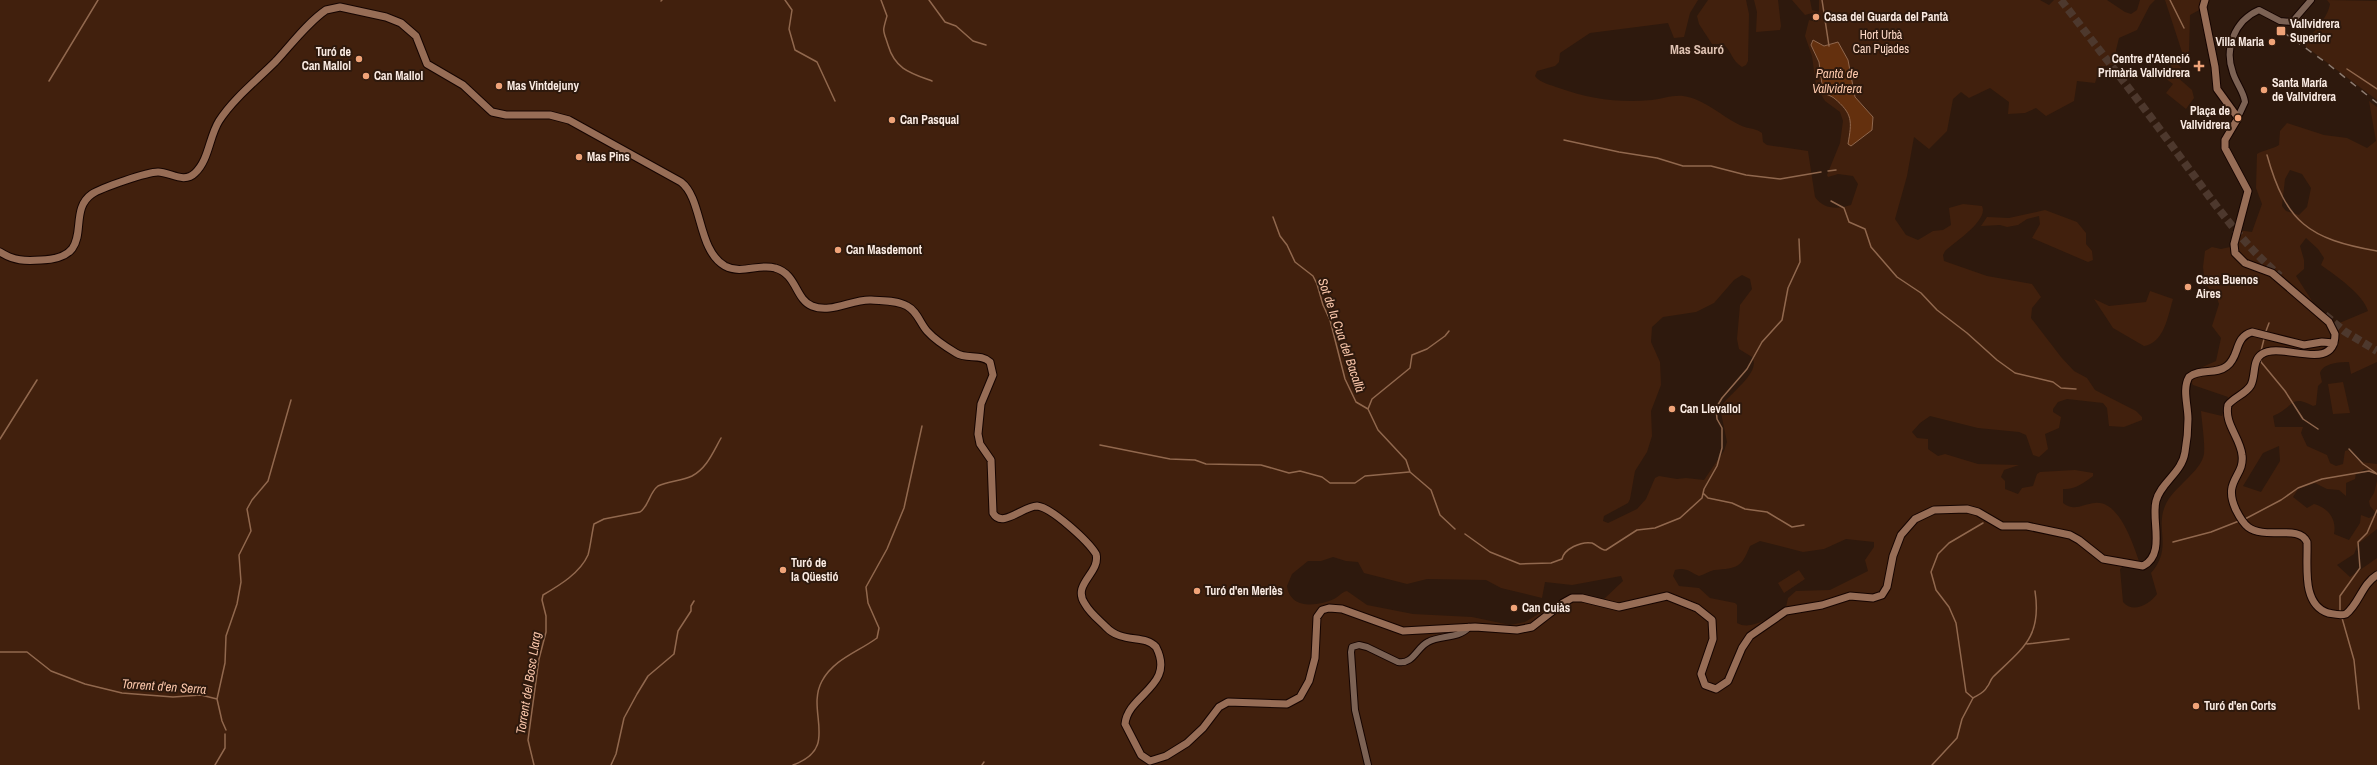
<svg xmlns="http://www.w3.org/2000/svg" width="2377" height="765" viewBox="0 0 2377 765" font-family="'Archivo Narrow',sans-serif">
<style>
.green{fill:#41200d;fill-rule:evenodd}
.water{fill:#64300e;stroke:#91684e}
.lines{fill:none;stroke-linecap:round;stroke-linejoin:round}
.stream{stroke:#91684e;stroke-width:1.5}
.trunk-tunnel{stroke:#4d382d;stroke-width:8;stroke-dasharray:8 4;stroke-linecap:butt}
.tertiary-casing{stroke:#150400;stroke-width:8}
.secondary-casing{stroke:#150400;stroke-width:9}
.tertiary{stroke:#7c6254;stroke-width:6}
.secondary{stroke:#976d56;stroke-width:7}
.rail{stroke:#8d7b70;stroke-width:1.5;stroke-dasharray:7 7;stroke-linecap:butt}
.poi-dot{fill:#f0a378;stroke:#2e190d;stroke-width:1.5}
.labels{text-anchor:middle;stroke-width:4;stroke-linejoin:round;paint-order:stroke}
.poi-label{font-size:12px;font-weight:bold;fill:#faebe3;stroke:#2e190d;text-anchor:start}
.park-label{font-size:12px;fill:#fdd9c7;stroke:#2e190d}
.neighbourhood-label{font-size:13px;font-weight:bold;fill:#dfc2b2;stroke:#2e190d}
.water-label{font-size:13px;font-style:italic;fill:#f9c5a9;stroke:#2e190d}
</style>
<rect width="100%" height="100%" fill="#2e190d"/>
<path class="green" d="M0 0H1698L1690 13 1684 37 1674 38 1668 23 1590 33 1560 53 1559 62 1555 66 1537 71 1535 76C1540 83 1551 85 1559 88 1590 99 1619 103 1652 100 1662 99 1672 95 1683 96 1705 99 1722 117 1742 126 1749 129 1756 128 1762 133L1763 142 1767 145 1808 151 1815 197C1824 210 1838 209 1851 205L1858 184 1853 176 1838 174 1828 177 1827 175 1840 143 1843 121 1840 112 1825 101 1816 86 1812 56 1805 36 1809 20 1817 22 1820 15 1816 12 1805 15 1792 0H1810L1812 10 1819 12V0H2040L2049 5 2054 0H2107L2125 12 2131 14 2137 10 2140 0H2155L2150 5 2137 30 2119 38 2116 50 2117 64 2100 67 2095 83 2077 81 2074 101 2046 116 2036 108 2025 113 2008 114 2009 102 1990 88 1969 98 1961 92 1953 99 1947 131 1929 149 1914 137 1907 176 1895 219 1906 235 1918 240 1933 231 1943 230 1951 225 1949 208 1963 204 1982 206C1989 220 1955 242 1945 251L1943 255 1944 261 1987 276 2032 284 2041 297 2032 308 2031 318 2061 357 2074 371 2087 378 2095 390 2136 411 2142 417V420L2124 427 2109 426 2107 408 2103 403 2067 399 2058 402 2053 409V412L2061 417 2059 428 2045 434 2048 449 2039 457 2033 455 2026 435 2019 432 1978 428 1930 416 1920 423 1912 432 1917 438 1928 439V449L1938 456 1945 454 1978 464 2019 465 2004 470 2001 477 2005 481V489L2018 494 2022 488 2033 486 2037 474 2040 472 2075 470 2093 473V476C2084 483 2074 490 2063 489V503C2074 512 2083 504 2095 503 2120 500 2134 547 2140 564L2127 563 2120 569 2123 602C2133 614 2150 604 2157 594L2151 573C2173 548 2155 530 2165 506 2172 488 2201 472 2204 454 2205 441 2202 424 2201 411L2222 416 2228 397 2193 385 2191 382 2198 369 2216 361 2221 338 2212 326 2219 304 2217 298 2205 284 2203 267 2205 251 2212 247 2221 249 2230 247 2237 230 2252 232 2262 204 2256 188 2257 154C2260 151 2273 149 2279 145L2280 131 2287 123 2324 135 2347 138 2367 148 2376 141 2369 101 2377 107V362L2351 374 2349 362C2340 362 2323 363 2320 373L2322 382 2318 386 2316 405 2313 406C2290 393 2294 408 2273 416L2275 427H2303L2301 433 2307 446 2327 455 2330 463 2336 466 2343 464 2345 451 2348 450 2360 462 2377 464V475L2366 469 2356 473 2355 479 2346 483V496L2339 490 2327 489 2315 483 2298 489 2293 497 2307 508 2314 504C2328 508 2337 519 2334 534L2349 540 2360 523 2361 515 2369 518 2377 514 2370 506 2369 501 2374 493 2377 481V529L2358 544 2354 554 2337 565 2350 577 2377 558V765H0ZM1813 40 1824 46 1838 42 1848 60 1855 97 1869 111 1873 119 1872 130 1851 146 1848 142C1856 120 1846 102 1824 93L1819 62 1811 45ZM2290 170 2302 174 2311 188 2307 207 2299 215 2286 211 2282 206 2285 179ZM2306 238 2318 249 2324 258 2321 265C2335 275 2363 294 2368 311L2337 324 2314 304 2296 276 2304 269V260L2300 246ZM1742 275 1750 279 1752 289 1740 305 1737 339 1739 349 1752 357C1762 373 1728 394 1720 408L1727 442 1724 451 1704 480 1686 478 1677 479 1659 476 1655 478 1646 499 1637 509 1608 523 1603 521 1604 516 1628 503 1630 499 1635 471 1647 452 1652 436 1651 411 1661 385 1660 362 1651 342 1652 327 1663 317 1696 312 1714 303 1734 280ZM2279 446 2280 461 2261 492 2243 486 2263 453ZM1846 539 1874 542V547L1865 560 1868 571 1830 590 1796 591 1788 598 1786 607C1774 614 1752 632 1737 623V605L1735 603 1710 598 1699 588 1679 586 1673 576 1675 570C1687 567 1689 572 1699 576 1704 575 1709 571 1714 570 1738 568 1741 568 1750 546L1760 541 1803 552 1824 549ZM1333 557 1346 561 1358 562 1364 573 1407 584 1427 579 1486 580 1501 588 1542 598 1545 582 1572 585 1621 576 1623 581 1604 599 1560 601 1525 622 1510 625 1472 617 1413 614 1367 605 1347 591C1341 592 1339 597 1334 599 1316 607 1290 609 1287 586L1292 574 1308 561H1321Z
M1708 0H1746L1749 14 1748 61 1746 65 1742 67C1731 60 1732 51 1723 44H1712L1699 24 1697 16Z
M1754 0H1778L1781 26 1780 30 1756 32 1757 12Z
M2165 0H2203L2201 9 2190 15 2189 51 2183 55Z
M2327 0 2377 1V100L2305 46C2312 30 2327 21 2330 4Z
M2173 61 2181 67 2176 76 2192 90 2194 98 2186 109 2166 93 2173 84 2165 78Z
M2045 210 2077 222 2086 233V244L2092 251 2093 260 2088 262 2032 238 2040 224 2039 216 2027 219 2018 225 2007 227 2000 225 1981 226 1987 217 2009 218Z
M2150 291 2173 299C2168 316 2164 343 2144 346L2113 328 2094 299 2109 306 2146 302Z
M2343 382 2350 413 2333 414 2328 384Z
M1799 570 1805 579 1784 593 1778 583Z"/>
<path class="water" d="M1813 40 1824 46 1838 42 1848 60 1855 97 1873 117 1872 130 1851 146 1848 144C1852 121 1853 114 1834 98 1830 95 1826 95 1823 92L1819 62 1811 45Z"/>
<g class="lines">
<path class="stream" d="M785 0 792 10 789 29 795 50 817 62 835 101
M881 0 887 16C882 33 883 29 888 45 895 69 910 73 932 81
M929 0 945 22 956 26 973 41 986 45
M1822 0 1829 46
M2170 0 2184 28
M661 1 662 0
M2347 69 2377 89
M49 81 98 0
M1564 140 1619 152 1657 158 1683 166H1711L1746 175 1780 179 1821 172
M2267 155C2286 223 2309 239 2377 251
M1828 171 1836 170
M1831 201 1844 208 1849 222 1865 229 1871 247 1897 277 1921 293 1937 310 1967 333 1997 360 2015 373 2053 382 2061 388 2076 389
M1273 217 1280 236 1287 245 1295 262 1313 276 1317 284 1323 305 1330 320 1345 379 1356 402 1368 409 1378 430 1406 460 1410 472 1431 490 1440 515 1455 529
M2266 331 2269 323
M2261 351 2264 339
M2261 358V362L2285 391 2303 419 2318 429
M1368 409 1372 399 1410 368 1412 355 1427 349 1445 336 1449 331
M0 439 37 380
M1100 445 1170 459 1195 460 1206 464 1261 465 1289 473 1300 471 1322 477 1330 483H1355L1365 476 1409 472
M2349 449 2363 464 2376 473
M1704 494 1708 498 1732 503 1745 509 1767 512 1792 527 1804 525
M2245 519 2281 500 2298 488 2322 479 2369 471 2377 474
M1465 534 1490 552 1520 564 1551 563 1562 559C1564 549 1581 541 1592 543 1597 545 1601 550 1606 550L1637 530 1655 528 1680 518 1702 498 1704 489 1717 466 1722 448V428L1717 419 1716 408 1722 398 1747 369 1762 342 1782 320 1788 288 1800 262 1799 239
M2173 542 2211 532 2239 521
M2340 612V596L2360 568 2358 542 2367 533 2377 510
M2342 618 2354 660 2359 709
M2027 644 2069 639
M0 652H27L51 671 85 684 122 693 173 697 201 695 217 699
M1973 698C1978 695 1984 693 1987 687 1990 684 1990 680 1993 677 2023 648 2042 637 2035 591
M226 730 222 721 217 699 225 663 226 636 237 604 241 582 239 555 251 531 247 509 252 500 268 481 291 400
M215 765 225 748V734
M534 765 528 740 539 659 546 632V616L542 600 543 595C560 585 580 573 588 555 590 549 592 532 594 524L604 519 640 512C649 506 649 493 658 486 669 481 682 481 692 476 707 468 713 452 721 438
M611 765 616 754 624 718 637 694 648 676 674 654 678 631 691 611V606L694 601
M793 765C841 748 805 712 822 681 834 659 858 652 877 638L879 628 868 603 866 587 887 549 904 508 922 426
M982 765 984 762
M1932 765 1957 738 1962 719 1973 698 1966 692 1956 623 1949 607 1936 590 1931 572 1938 554 1949 543 1983 523"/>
<path class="trunk-tunnel" d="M2061 0C2099 50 2138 99 2175 150 2208 194 2238 240 2280 276
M2325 315 2344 331 2377 351"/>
<defs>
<path id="tertiary" d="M2238 117 2245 102C2244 92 2236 83 2233 73 2224 49 2234 21 2259 10L2280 21 2292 22 2311 0
M1368 765 1355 710 1351 652 1352 647 1359 645 1367 647 1398 662C1413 665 1417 647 1428 642 1440 635 1459 639 1469 627"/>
<path id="secondary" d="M2205 0 2203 7 2215 67 2217 89 2238 118 2225 140V148L2248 191 2234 244 2235 253 2245 263 2272 273 2329 322 2335 334C2335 374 2281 341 2262 354 2252 360 2256 375 2251 385 2246 394 2234 397 2228 405 2224 424 2240 437 2242 455 2245 477 2222 480 2236 510 2239 516 2243 523 2248 527 2265 540 2299 524 2307 542 2308 565 2301 604 2328 613 2334 614 2340 616 2346 614 2359 604 2362 584 2377 575
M0 252C14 261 25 261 41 260 99 258 64 213 92 194 101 188 147 172 158 172 170 172 184 184 195 173 209 160 209 137 219 121 233 99 257 80 275 62 291 45 307 23 326 10L340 7 386 17 401 23 416 36 427 64 463 85 492 112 506 115H550L569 120 681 182C703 199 697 250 725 266 742 275 759 263 775 268 797 274 795 299 812 306 831 314 852 299 871 300 882 301 897 300 907 306 917 311 920 323 927 331 935 340 946 347 956 353 967 360 980 353 990 362L993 375 981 404 978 434 980 444 991 460 993 513C1002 529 1023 506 1037 506 1051 507 1088 541 1096 554 1101 573 1071 584 1085 604 1090 613 1099 620 1106 627 1122 644 1145 634 1156 647 1176 686 1128 694 1125 724L1141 755 1150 761 1166 756 1187 743 1203 728 1219 707 1228 702 1287 704 1300 697 1309 681 1315 658 1317 617 1322 610 1329 608 1342 609 1403 631 1475 627 1517 630 1532 627 1563 603 1572 598H1582L1619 607 1667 596 1697 608 1712 620 1713 639 1701 674 1705 685 1716 689 1728 681 1742 648 1750 636 1786 611 1822 605 1850 596 1873 598 1882 595 1887 587 1893 556 1901 535 1915 519 1934 510 1967 509 1978 512 2002 526H2027L2070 535 2079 540 2103 559 2143 566C2166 554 2151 521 2156 501 2161 482 2182 473 2185 452 2187 441 2188 430 2188 419 2188 405 2182 389 2189 377 2200 368 2216 375 2227 366 2240 356 2234 337 2252 332L2304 345 2322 342 2334 343"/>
</defs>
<use href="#tertiary" class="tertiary-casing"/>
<use href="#secondary" class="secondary-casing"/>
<use href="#tertiary" class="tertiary"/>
<use href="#secondary" class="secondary"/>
<path class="rail" d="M2283 32 2328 64 2377 103"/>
</g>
<g class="poi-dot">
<circle cx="1816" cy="17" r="4"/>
<rect x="2276" y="26" width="10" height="10" rx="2"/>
<circle cx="2272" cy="42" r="4"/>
<circle cx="359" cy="59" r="4"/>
<path d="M2197 60h4v4h4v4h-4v4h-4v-4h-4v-4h4z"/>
<circle cx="366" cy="76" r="4"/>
<circle cx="499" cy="86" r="4"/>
<circle cx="2264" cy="90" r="4"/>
<circle cx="2238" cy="118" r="4"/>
<circle cx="892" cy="120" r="4"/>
<circle cx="579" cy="157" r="4"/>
<circle cx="838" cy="250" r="4"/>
<circle cx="2188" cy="287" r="4"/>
<circle cx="1672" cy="409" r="4"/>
<circle cx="783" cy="570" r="4"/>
<circle cx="1197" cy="591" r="4"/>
<circle cx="1514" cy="608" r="4"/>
<circle cx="2196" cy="706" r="4"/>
</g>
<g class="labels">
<g class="poi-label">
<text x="1824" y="21">Casa del Guarda del Pantà</text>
<text x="2290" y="28">Vallvidrera<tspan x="2290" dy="14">Superior</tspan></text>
<text x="2264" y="46" text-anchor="end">Villa Maria</text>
<text x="351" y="56" text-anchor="end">Turó de<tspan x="351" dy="14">Can Mallol</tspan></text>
<text x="2190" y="63" text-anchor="end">Centre d'Atenció<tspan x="2190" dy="14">Primària Vallvidrera</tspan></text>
<text x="374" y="80">Can Mallol</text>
<text x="2272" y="87">Santa María<tspan x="2272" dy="14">de Vallvidrera</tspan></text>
<text x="507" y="90">Mas Vintdejuny</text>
<text x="2230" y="115" text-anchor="end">Plaça de<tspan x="2230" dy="14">Vallvidrera</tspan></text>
<text x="900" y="124">Can Pasqual</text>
<text x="587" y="161">Mas Pins</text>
<text x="846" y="254">Can Masdemont</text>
<text x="2196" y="284">Casa Buenos<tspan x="2196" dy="14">Aires</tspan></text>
<text x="1680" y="413">Can Llevallol</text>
<text x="791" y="567">Turó de<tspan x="791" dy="14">la Qüestió</tspan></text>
<text x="1205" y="595">Turó d'en Merlès</text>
<text x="1522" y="612">Can Cuiàs</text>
<text x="2204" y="710">Turó d'en Corts</text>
</g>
<g class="park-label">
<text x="1881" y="39">Hort Urbà<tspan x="1881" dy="14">Can Pujades</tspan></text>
</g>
<g class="neighbourhood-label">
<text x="1697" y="54">Mas Sauró</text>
</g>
<g class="water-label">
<text x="1837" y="78">Pantà de<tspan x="1837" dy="15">Vallvidrera</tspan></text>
<text transform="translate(1342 335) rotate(71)" y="5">Sot de la Cua del Bacallà</text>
<text transform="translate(528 683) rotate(-81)" y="5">Torrent del Bosc Llarg</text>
<text transform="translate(164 686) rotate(4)" y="5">Torrent d'en Serra</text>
</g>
</g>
</svg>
